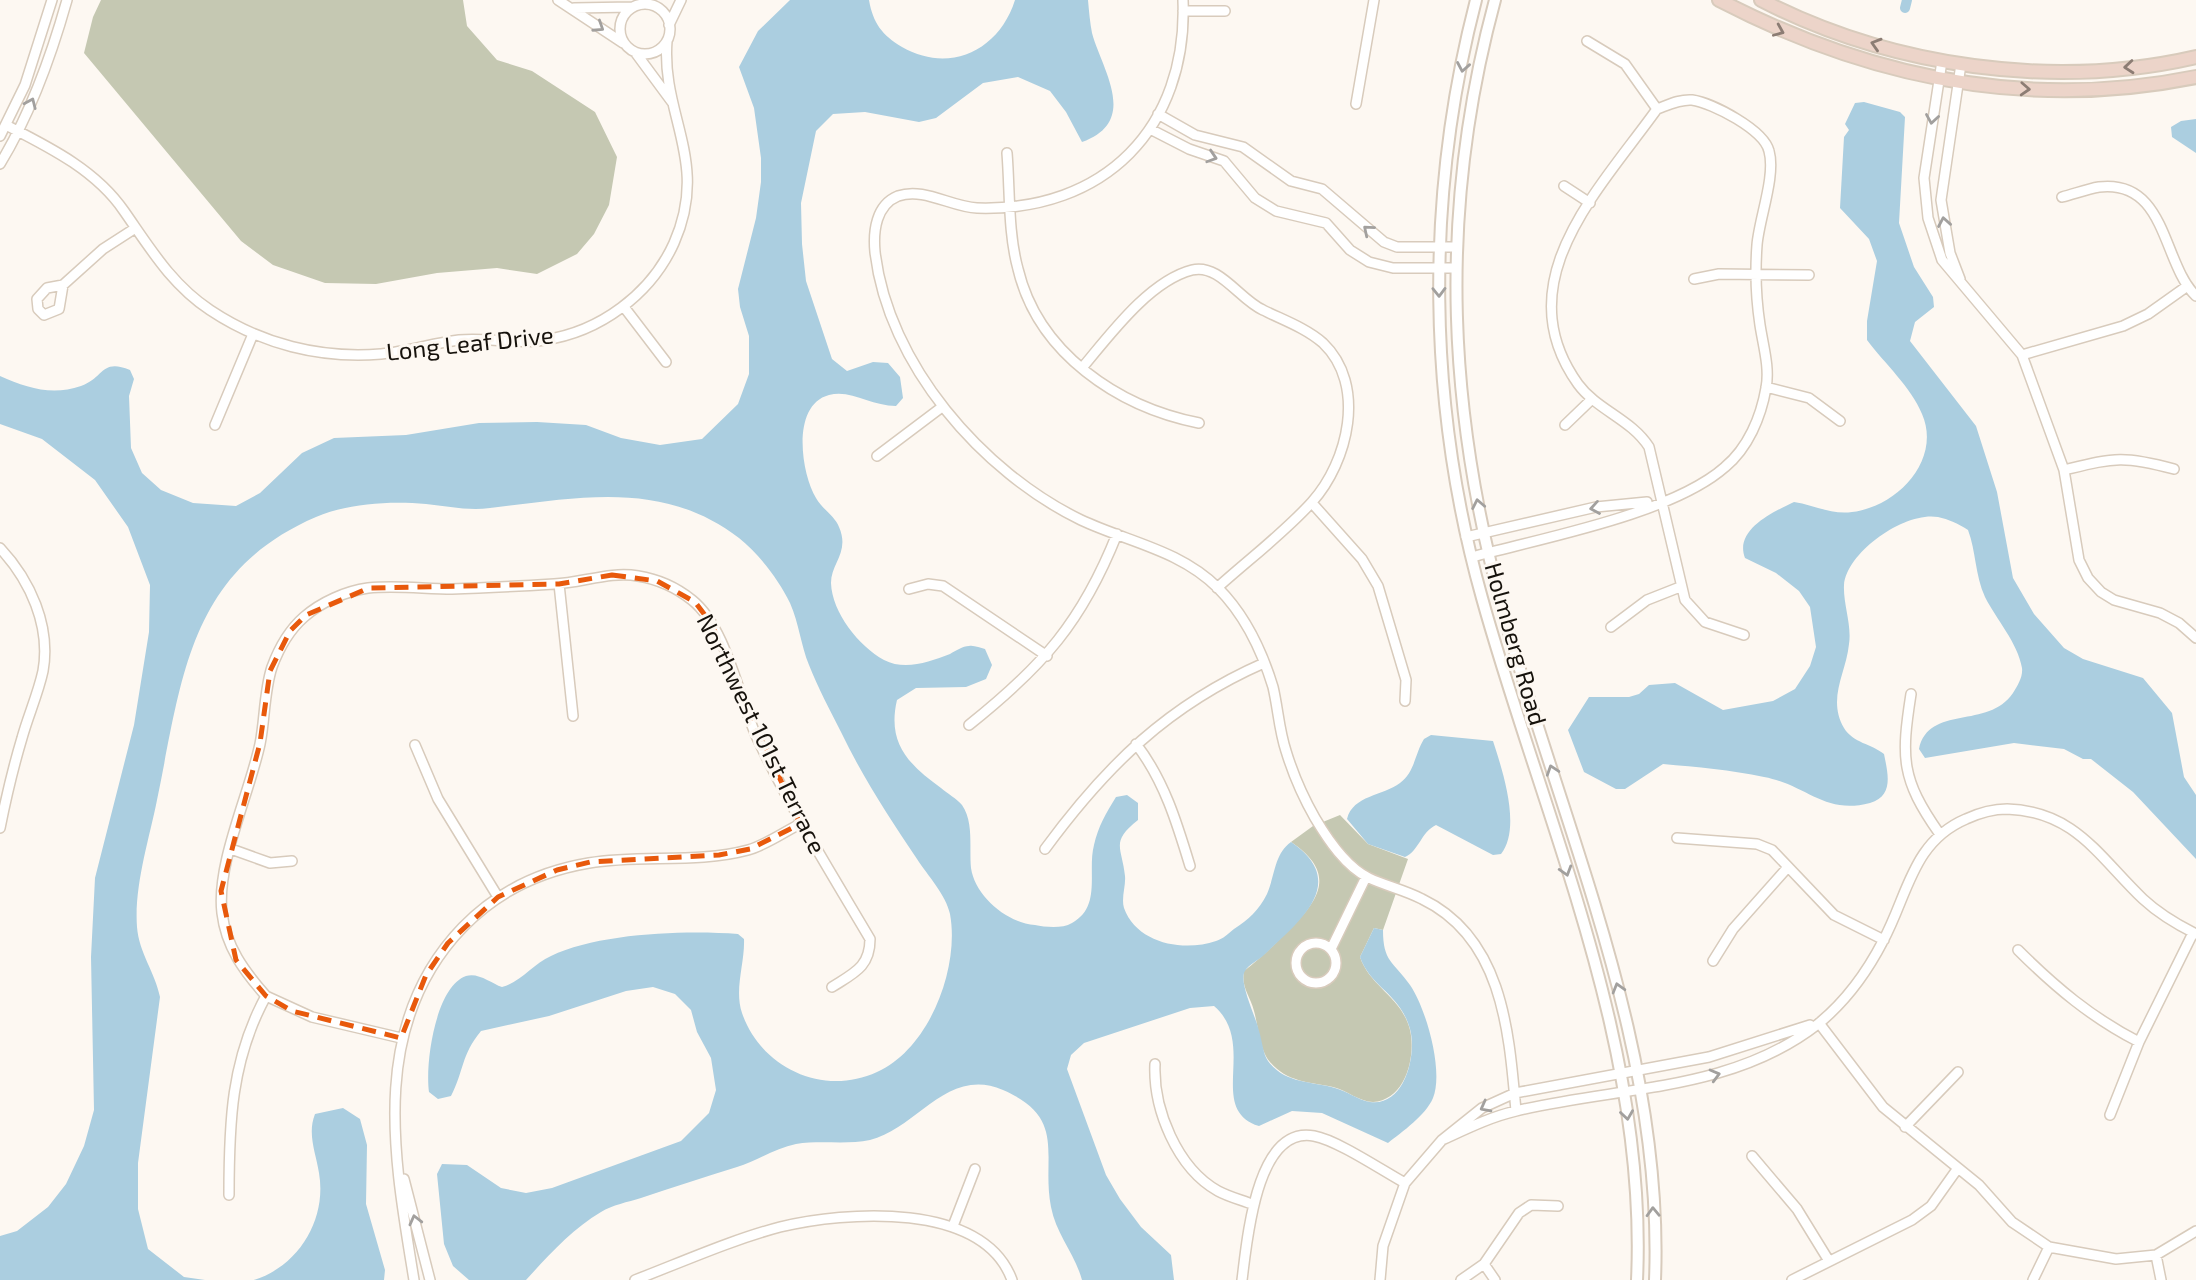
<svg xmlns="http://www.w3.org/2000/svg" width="2196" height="1280" viewBox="0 0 2196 1280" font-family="'Exo 2',sans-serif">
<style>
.green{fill:#c5c8b2}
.water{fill:#abcee0}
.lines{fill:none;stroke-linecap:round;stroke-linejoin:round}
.canal{stroke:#abcee0;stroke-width:10}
.minor-casing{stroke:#d8cbbc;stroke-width:12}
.tertiary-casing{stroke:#d8cbbc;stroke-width:14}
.secondary-casing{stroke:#d8cbbc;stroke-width:16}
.minor{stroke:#fff;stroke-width:9}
.tertiary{stroke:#fff;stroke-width:10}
.secondary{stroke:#ecd4c9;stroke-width:12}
.oneway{stroke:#a2a09e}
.oneway2{stroke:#8c7d74}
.marked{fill:none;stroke:#e8590c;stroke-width:5;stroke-dasharray:14 9;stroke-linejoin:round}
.labels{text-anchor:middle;stroke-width:6;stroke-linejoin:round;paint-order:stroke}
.street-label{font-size:24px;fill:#16120c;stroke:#fdf8f2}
</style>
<rect width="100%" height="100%" fill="#fdf8f2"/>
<path class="green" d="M101 0H463L467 26 497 60 532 71 595 112 617 157 609 205 594 234 577 254 537 274 497 268 437 273 376 284 325 283 273 265 241 241 84 53 93 17Z
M1340 815 1368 844 1408 859 1383 930 1374 928 1360 957C1370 987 1402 997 1410 1030 1416 1056 1406 1100 1373 1102 1360 1102 1346 1090 1333 1087 1309 1082 1287 1082 1270 1062 1260 1051 1258 1025 1254 1011 1250 995 1241 988 1244 971 1260 959 1274 945 1289 930 1320 899 1337 873 1291 842L1313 826Z"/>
<path class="water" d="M790 0H869C873 23 882 35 902 47 949 74 999 51 1015 0H1088C1089 11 1090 23 1092 33 1102 70 1140 121 1082 142L1066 112 1050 91 1018 77 983 83 936 118 919 122 865 112 833 114 816 131 801 203 802 244 806 281 832 359 847 371 873 362 888 363 900 377 903 398 896 406C871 406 851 389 829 395 791 405 801 473 816 498 822 509 835 516 839 527 850 552 831 563 831 583 832 613 859 646 884 660 905 671 929 662 950 654 955 651 963 646 969 646 974 645 980 648 985 649L992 665 986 679 966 687 916 688 897 700C887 743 908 764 941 788 947 793 957 799 962 805 974 822 969 848 971 868 975 896 1007 923 1035 925 1045 927 1062 929 1072 923 1102 907 1087 871 1094 845 1098 827 1106 813 1116 797L1127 795 1138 803V820C1110 842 1122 847 1125 876 1126 886 1121 898 1124 908 1137 944 1184 952 1216 941 1223 939 1229 933 1234 929 1248 920 1259 910 1267 894 1275 876 1274 854 1291 842 1350 882 1300 921 1265 954 1259 960 1249 964 1245 971 1238 981 1256 1017 1259 1031 1262 1040 1263 1054 1268 1061 1285 1084 1311 1081 1335 1088 1347 1091 1358 1100 1370 1102 1405 1107 1417 1054 1410 1029 1400 993 1371 988 1360 957L1374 928 1383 930C1383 962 1393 961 1410 985 1426 1008 1444 1071 1433 1098 1426 1115 1402 1132 1388 1143L1322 1113 1292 1111 1259 1126C1206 1109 1258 1044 1214 1006L1190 1008 1084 1043 1071 1055 1067 1069 1106 1175 1120 1199 1141 1227 1171 1255 1174 1280H1082C1075 1254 1056 1234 1051 1207 1041 1156 1068 1118 1003 1090 947 1066 917 1129 870 1140 847 1145 820 1140 796 1144 776 1148 756 1161 737 1167 705 1177 673 1187 641 1198 628 1202 612 1205 601 1212 572 1229 549 1255 526 1280H469L453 1266 444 1244 437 1174 442 1164 467 1165 501 1188 526 1193 552 1188 681 1141 709 1113 716 1090 711 1058 697 1032 691 1010 675 994 653 987 626 991 549 1016 481 1031C461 1055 464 1071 451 1096L438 1099 429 1092C425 1065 435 987 466 976 478 972 491 983 502 987 521 982 533 964 551 956 598 933 686 930 738 934L744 939C745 963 734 989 742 1013 761 1068 823 1097 877 1072 929 1049 960 968 950 914 946 895 928 876 917 859 890 819 862 776 841 732 830 710 818 688 809 665 801 646 799 623 790 603 779 580 759 554 739 538 662 479 578 498 490 508 468 511 447 506 426 504 391 501 349 503 316 517 188 572 182 680 157 800 149 840 134 886 137 927 139 953 155 972 160 997L138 1163V1209L148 1249 184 1277 205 1280H0V1236L17 1231 48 1207 66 1184 84 1146 94 1110 91 957 95 878 134 725 149 632 150 585 128 527 95 480 42 439 0 424V376C27 388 52 396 81 386 104 378 101 358 130 370L134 379 129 396 131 448 142 473 161 490 193 503 236 506 260 493 302 453 334 438 406 435 479 423 537 422 586 425 621 438 660 445 702 439 738 404 749 374V336L740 307 738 289 756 218 761 182V158L754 108 739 67 758 31Z
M1864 102 1900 112 1905 117 1899 223 1914 267 1933 297 1934 307 1915 322 1910 341 1976 426 1997 492 2013 578 2034 614 2064 648 2083 659 2143 678 2172 713 2184 777 2196 795V859L2133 792 2091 759H2083L2064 749 2014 743 1925 758 1919 749C1929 704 1988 730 2013 693 2018 685 2023 677 2022 668 2018 643 1996 619 1985 597 1975 575 1976 551 1968 530 1959 524 1948 519 1938 517 1906 511 1847 551 1844 585 1843 604 1852 625 1849 644 1846 674 1827 698 1844 728 1853 743 1872 744 1884 754 1888 774 1894 796 1870 803 1824 815 1807 785 1764 777 1731 770 1697 767 1663 764L1625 789H1616L1584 772 1568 730 1589 697H1629L1639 694 1649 685 1675 683 1723 710 1773 701 1795 689 1810 666 1816 647 1810 607 1799 591 1776 573 1745 558C1734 530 1773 512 1794 502 1814 505 1832 515 1852 512 1897 507 1942 460 1922 414 1911 387 1885 364 1867 340V321L1877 261 1869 239 1840 208 1844 137 1849 130 1845 124 1855 103Z
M2196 119V153L2172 137 2171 127 2181 121Z
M1431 735 1493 741C1502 769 1522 828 1501 854L1493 855 1436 825C1421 832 1419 851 1405 857L1368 844 1347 819C1353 795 1383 796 1400 783 1415 772 1415 753 1424 739Z
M343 1108 360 1119 367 1145 366 1204 385 1270 384 1280H254C299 1266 327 1219 319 1173 316 1153 307 1134 315 1114Z"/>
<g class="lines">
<path class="canal" d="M1905 8 1907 0"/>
<defs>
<path id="minor" d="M558 0 623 43
M1183 0C1188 128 1104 212 977 208 951 207 924 187 898 196 876 205 873 231 875 252 888 364 982 472 1081 520 1128 542 1180 550 1218 588 1245 615 1262 651 1273 687 1278 708 1279 730 1286 751 1293 774 1303 797 1315 818 1328 840 1346 867 1369 878 1386 886 1405 890 1422 899 1503 938 1509 1032 1516 1111
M620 29a25 25 0 1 1 50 0a25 25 0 1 1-50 0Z
M574 8 632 7
M1183 11H1225
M669 25 681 0
M1587 41 1625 64 1657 109
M635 52 672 102
M1942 61 1924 178 1928 218 1942 260 2022 355 2064 470 2079 560 2088 578 2101 592 2114 600 2160 613 2179 623 2196 638
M1356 104 1374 0
M1657 109C1599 190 1505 282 1578 384 1597 410 1631 419 1649 447L1685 600 1705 622 1744 635
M1158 114 1195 135 1243 147 1291 181 1322 189 1384 242 1397 247H1456
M6 125C49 147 96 170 124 211 150 248 171 284 210 310 261 344 320 359 381 354 407 352 433 343 459 340 487 337 516 345 544 340 600 332 651 294 674 243 710 161 661 116 667 41
M1150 129 1189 149 1224 161 1255 198 1276 211 1326 223 1350 250 1369 262 1393 268H1456
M0 136 25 85 52 0
M1007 153C1010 190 1008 233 1018 269 1038 353 1118 407 1199 423
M0 164C31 113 51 57 67 0
M1564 186 1590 203
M2062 197C2074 194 2087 189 2099 187 2167 179 2162 263 2196 296
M1694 279 1719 274 1809 275
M1960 279 1950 253 1941 200 1961 64
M63 285 59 309 44 315 38 309 37 299 47 288 63 285 103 249 134 229
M624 307 666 362
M2022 355 2123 326 2148 314 2186 287
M1082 368C1109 336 1149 281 1192 270 1219 263 1240 300 1263 310 1283 320 1306 328 1323 343 1367 385 1348 462 1312 502 1284 533 1248 560 1217 588
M1766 387 1809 398 1840 421
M215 425 253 334
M1565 425 1592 399
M877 456 942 407
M2064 470C2114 458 2122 455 2174 469
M1312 503 1362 559 1378 586 1406 680 1405 701
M1466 537 1596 507 1647 502
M0 548C30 580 51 626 43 671 38 694 28 716 22 738 13 768 6 798 0 828
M1472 557C1542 538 1672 514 1725 467 1748 448 1761 417 1766 388 1770 368 1763 345 1760 325 1756 299 1755 272 1757 245 1759 219 1776 176 1769 151 1764 130 1713 103 1692 100 1680 99 1668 105 1657 109
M559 584 573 716
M909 589 928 584 943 586 1047 656
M1611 627 1647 600 1680 587
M1911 694C1901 758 1901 779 1939 833
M969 725C1043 666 1082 622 1117 534
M1136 744C1164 780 1177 823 1190 866
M415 745 438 799 498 897
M1677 838 1757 844 1772 850 1834 915 1884 940
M231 849 270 863 292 861
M1045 849C1106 766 1168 705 1264 663
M1296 963a20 20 0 1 1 40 0a20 20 0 1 1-40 0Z
M1331 949 1366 877
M2018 950C2055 987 2092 1018 2139 1042
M1713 961 1733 929 1788 867
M266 996 312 1017 401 1038
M1819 1023 1883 1107 1979 1185 2012 1222 2049 1247 2116 1259 2156 1255 2196 1231
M1155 1064C1153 1109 1177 1168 1218 1191 1229 1197 1242 1200 1254 1205
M2110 1115 2139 1042 2193 933
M1905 1127 1958 1072
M1442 1140C1466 1129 1490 1117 1516 1111 1619 1086 1731 1092 1818 1024 1845 1002 1867 972 1883 941 1908 895 1912 842 1966 819 1979 813 1993 809 2007 809 2075 811 2099 857 2143 899 2158 913 2178 925 2196 934
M1752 1156 1797 1209 1829 1261
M404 1179 430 1280
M229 1195C229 1123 231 1060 266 996 244 971 226 947 222 913 216 864 249 795 260 744 265 720 264 691 272 667 279 648 288 631 304 617 321 602 346 591 368 588 396 585 425 589 452 589 486 588 521 586 554 584 582 583 610 571 638 576 657 579 677 588 692 600 727 628 739 700 758 740 791 809 831 873 870 939 870 967 854 973 832 987
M953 1226 975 1169
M2156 1255 2161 1280
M1484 1264 1495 1280
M414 1280C394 1158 368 1025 463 927 497 892 541 871 589 863 641 854 696 864 748 850 766 845 784 832 800 824
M635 1280C682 1262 731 1240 780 1227 845 1211 983 1201 1012 1280
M1242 1280C1247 1241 1256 1125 1314 1136 1337 1140 1383 1171 1405 1183
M1380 1280 1383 1246 1405 1183 1442 1140 1482 1108 1515 1093 1709 1057 1810 1025
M1461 1280 1484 1264 1519 1213 1531 1205 1558 1206
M1792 1280 1912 1220 1931 1206 1958 1168
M2033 1280 2049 1247"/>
<path id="tertiary" d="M1476 0C1425 196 1427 402 1482 598 1544 821 1648 1043 1637 1280
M1495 0C1437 214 1447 417 1508 629 1569 842 1664 1054 1655 1280"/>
<path id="secondary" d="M1719 0C1869 78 2028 111 2196 77
M1761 0C1891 67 2053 90 2196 57"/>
</defs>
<use href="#minor" class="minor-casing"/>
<use href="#tertiary" class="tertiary-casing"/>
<use href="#secondary" class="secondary-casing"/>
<use href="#minor" class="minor"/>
<use href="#tertiary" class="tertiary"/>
<use href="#secondary" class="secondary"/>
</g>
<defs><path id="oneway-chevron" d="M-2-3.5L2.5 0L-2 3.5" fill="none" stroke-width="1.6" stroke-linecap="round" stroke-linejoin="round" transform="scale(1.75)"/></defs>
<g class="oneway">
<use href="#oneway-chevron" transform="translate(599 27) rotate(33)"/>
<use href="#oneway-chevron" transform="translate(1463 67) rotate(100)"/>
<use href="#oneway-chevron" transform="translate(31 103) rotate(-66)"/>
<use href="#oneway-chevron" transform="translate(1932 119) rotate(99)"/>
<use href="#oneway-chevron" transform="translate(1212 157) rotate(18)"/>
<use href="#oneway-chevron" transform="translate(1944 222) rotate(-100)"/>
<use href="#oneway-chevron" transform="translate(1368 230) rotate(-140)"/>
<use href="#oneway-chevron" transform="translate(1439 292) rotate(89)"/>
<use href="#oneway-chevron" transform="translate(1478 504) rotate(-101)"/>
<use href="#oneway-chevron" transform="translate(1595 508) rotate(170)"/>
<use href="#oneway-chevron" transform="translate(1552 770) rotate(-108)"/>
<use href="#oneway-chevron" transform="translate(1566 871) rotate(73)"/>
<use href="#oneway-chevron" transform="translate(1618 988) rotate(-106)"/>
<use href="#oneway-chevron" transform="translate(1715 1075) rotate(-15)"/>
<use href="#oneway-chevron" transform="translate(1485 1107) rotate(152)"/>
<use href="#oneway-chevron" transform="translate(1627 1115) rotate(82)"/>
<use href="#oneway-chevron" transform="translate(1653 1212) rotate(-92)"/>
<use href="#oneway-chevron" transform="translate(415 1220) rotate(-104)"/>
</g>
<g class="oneway2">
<use href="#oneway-chevron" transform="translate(1779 31) rotate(23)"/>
<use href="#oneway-chevron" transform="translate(1876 44) rotate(-163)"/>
<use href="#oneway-chevron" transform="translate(2129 67) rotate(175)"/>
<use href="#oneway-chevron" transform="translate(2025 89) rotate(3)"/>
</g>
<path class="marked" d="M612 575 657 581 695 602 711 623 800 824 750 849 719 855 590 862 557 870 498 897 448 943 426 975 401 1038 292 1011 266 996 236 960 221 891 260 743 270 671 290 631 306 615 369 588 559 584Z"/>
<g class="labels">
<g class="street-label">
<text transform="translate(470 344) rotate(-6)" y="8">Long Leaf Drive</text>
<text transform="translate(1515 644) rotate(74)" y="8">Holmberg Road</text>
<text transform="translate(761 734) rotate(64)" y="8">Northwest 101st Terrace</text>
</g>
</g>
</svg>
